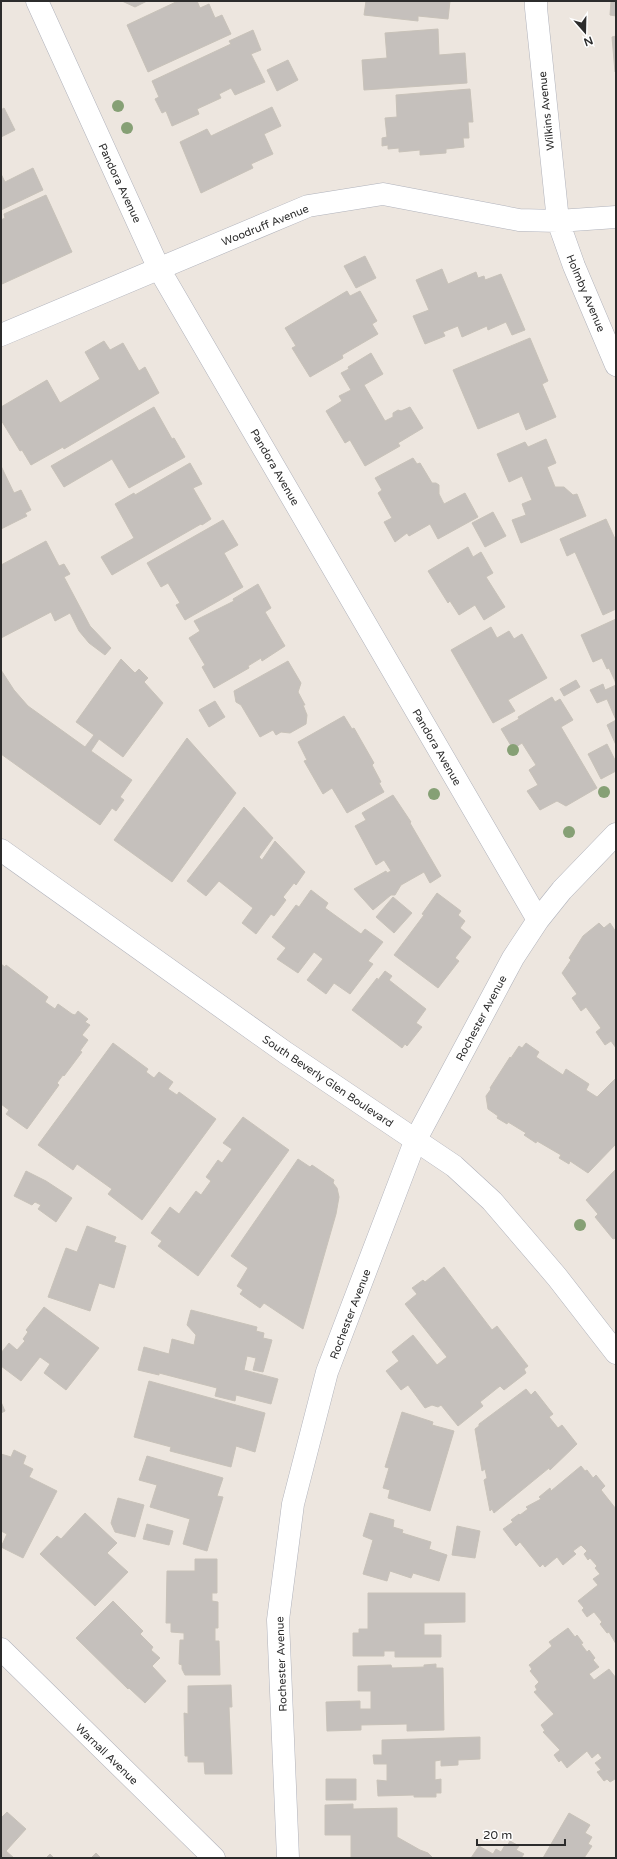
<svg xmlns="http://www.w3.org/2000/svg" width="617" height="1859" viewBox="0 0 617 1859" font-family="'Varela Round',sans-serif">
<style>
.building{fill:#c5c0bc;stroke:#c8c2b9}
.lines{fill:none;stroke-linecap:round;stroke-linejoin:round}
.street-casing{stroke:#b0b2bb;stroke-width:23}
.secondary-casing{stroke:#b0b2bb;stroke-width:23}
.street{stroke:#fff;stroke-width:22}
.secondary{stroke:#fff;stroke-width:22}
.tree{fill:#86a075}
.labels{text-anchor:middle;stroke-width:4;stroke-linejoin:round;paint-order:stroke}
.street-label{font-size:11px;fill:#2c2c2c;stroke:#fff}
</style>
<rect width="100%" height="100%" fill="#ede6df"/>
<path class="building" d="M122 1H147L135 7Z
M178 1H197L200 8 209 4 215 18 222 15 231 34 148 72 127 25Z
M366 1H450L448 19 418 16V21L364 15Z
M611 1H616V16L610 15Z
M438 29 439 55 465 53 467 83 364 90 362 60 387 58 385 33Z
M253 30 261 50 251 54 265 82 235 95 231 88 219 94 221 98 197 109 199 114 172 126 166 111 162 113 155 99 159 97 152 81 231 44 229 41Z
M616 36V72H615L612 37Z
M288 60 298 80 277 91 267 70Z
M470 89 473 122H468L469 138H463L464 147 446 149V153L420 155V150L399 152V148L388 149V145L382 146V138L387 137 385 118 397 117 396 95Z
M272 107 281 126 264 134 273 154 251 164 253 168 201 193 180 142 207 129 211 136Z
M4 108 15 130 1 137V110Z
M33 168 43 190 1 210V174L5 182Z
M46 195 72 252 2 284 1 220 5 218 4 214Z
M365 256 376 278 356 288 344 266Z
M442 269 448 284 476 272 478 278 484 276 485 280 501 274 525 330 512 335 506 322 488 330 487 326 462 337 458 326 443 332 445 336 425 344 413 316 429 310 416 280Z
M347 291 350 296 360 291 377 321 372 324 378 334 342 355 343 358 310 377 292 348 296 346 285 328Z
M530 338 548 381 542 384 556 417 526 430 519 412 478 429 453 370Z
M104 341 110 350 123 343 139 371 145 367 159 393 64 449 63 447 31 465 22 450 20 451 1 420V407L47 380 60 403 100 379 85 352Z
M371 353 383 374 364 385 385 421 393 417V413L398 410 401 411 410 407 423 428 398 443 400 446 365 466 350 440 345 443 326 411 342 401 339 396 351 390 341 373 349 369 348 367Z
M154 407 172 439 174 438 185 457 129 488 112 459 64 487 51 466Z
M546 439 556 463 547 467 555 487H564L573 495 577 494 586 516 521 543 512 520 526 515 522 504 532 500 522 476 509 482 497 454 525 442 528 447Z
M413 458 417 464 420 463 432 483H436L439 485V494L444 504 465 493 478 517 438 539 430 524 409 536 407 533 395 542 384 522 392 518 378 493 382 490 375 478Z
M190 463 202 484 193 488 211 519 202 525 201 524 112 575 101 557 134 538 115 504 134 493 135 495Z
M1 466 14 493 21 490 31 510 25 513 27 516 1 529Z
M493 512 506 536 485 547 472 523Z
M606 519 616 541V609L603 615 575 552 567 556 560 539Z
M223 520 238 545 224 553 243 587 185 620 176 605 180 603 168 583 161 587 147 563Z
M46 541 59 566 64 564 70 574 64 577 90 626 111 648 105 655 89 643 79 631 70 613 55 621 51 612 1 638V565Z
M468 547 473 557 481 552 493 573 486 577 505 607 484 620 475 605 459 615 450 601 448 603 428 571Z
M258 584 271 608 265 612 285 646 262 661 261 658 248 666 249 668 214 688 202 667 205 665 189 638 200 631 194 621 234 601 233 599Z
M616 619V720L607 699 597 703 590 690 603 684 605 690 616 685 615 681 609 668 607 669 602 658 593 662 581 635Z
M491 627 497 638 509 631 514 639 522 634 547 678 508 700 515 711 493 723 451 650Z
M121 659 135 673 139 669 148 678 144 682 163 703 123 757 99 739 91 751 132 780 120 797 124 800 116 811 112 808 100 825 1 754V670L14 690 28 706 85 747 94 735 76 722Z
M288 661 301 683 298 692 305 705H303L307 715 306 724 290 733 281 732 276 735 273 730 260 737 241 705 236 702 234 691Z
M576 680 580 687 564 696 560 689Z
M552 697 555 702 560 699 573 720 561 727 597 788 566 806 557 801 540 810 527 791 538 785 529 770 536 765 522 743 513 749 501 729 519 719 518 717Z
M215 701 225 717 209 727 199 710Z
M344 716 352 729 354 728 374 763 372 765 381 782 379 783 384 792 347 813 332 788 323 794 304 761 307 760 298 742Z
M616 720V745L607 725Z
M187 738 236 793 172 882 114 840Z
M607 744 616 762V771L601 779 588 754Z
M393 795 411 822 410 823 441 876 430 883 424 872 401 885 395 895H391L373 910 354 889 386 871 387 873 391 871 384 860 376 865 355 826 366 820 362 813Z
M244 807 273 838 259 857 262 860 275 841 305 872 296 885 294 883 283 897 286 900 274 916 271 914 256 934 242 923 253 908 219 881 206 896 187 881Z
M311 890 328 903 325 908 361 934 365 929 383 942 368 961 373 964 350 994 334 983 326 994 307 980 323 959 314 952 298 973 277 959 286 948 272 937 296 905 299 907Z
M437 893 461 911 458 915 465 921 460 928 471 937 455 958 459 961 438 988 394 955 424 915 422 914Z
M393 897 412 913 394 933 376 917Z
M599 923 604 928 610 923 616 932V1048L611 1041 605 1045 596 1032 601 1028 586 1007 581 1011 572 998 577 994 562 973 571 960 569 958 583 936Z
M1 964 5 967 6 965 48 997 45 1002 55 1009 58 1004 72 1014 75 1015 78 1011 88 1019 85 1022 90 1025 82 1035 88 1040 80 1051 82 1052 64 1076 63 1075 57 1083 59 1085 27 1129 6 1114 9 1110 1 1104Z
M385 971 392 976 389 980 426 1009 416 1023 422 1027 407 1046 405 1044 402 1048 352 1010 377 978 378 980Z
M113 1043 148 1069 146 1072 154 1078 159 1072 173 1082 168 1089 177 1095 179 1092 216 1119 142 1220 108 1194 112 1189 77 1164 73 1170 38 1145Z
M526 1043 539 1052 536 1057 563 1075 566 1069 589 1084 586 1090 597 1097 616 1078V1144L588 1173 570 1161 569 1164 559 1158 561 1155 537 1141 536 1143 524 1135 526 1133 508 1122 507 1124 497 1118 498 1116 488 1109 486 1096 491 1089 490 1088 510 1057 511 1058 519 1046 522 1048Z
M243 1117 289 1150 198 1276 158 1246 162 1241 151 1233 170 1207 179 1214 196 1191 201 1195 211 1181 206 1177 218 1160 222 1163 232 1149 223 1143Z
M298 1159 310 1167 312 1165 334 1180 333 1183 337 1188 339 1197 336 1214 303 1329 264 1303 260 1308 240 1294 243 1290 237 1286 248 1268 231 1256Z
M616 1169V1238L613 1239 595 1217 598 1214 586 1200Z
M26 1171 46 1181 72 1198 56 1222 38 1209 41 1205 35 1202 32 1205 14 1196Z
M87 1226 116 1237 114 1242 126 1246 114 1288 99 1283 90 1311 48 1297 66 1248 77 1252Z
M444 1267 492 1330 497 1326 528 1366 524 1369 526 1373 504 1390 500 1386 480 1402 483 1406 458 1426 441 1405 438 1407 432 1405 425 1408 408 1385 401 1390 386 1371 399 1361 392 1352 413 1335 437 1365 447 1357 405 1304 417 1294 412 1288 423 1280 425 1282Z
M44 1307 99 1348 66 1390 44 1373 50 1364 40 1357 21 1381 1 1366V1353L9 1343 17 1350 25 1341 23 1339 28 1332 26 1330Z
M191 1310 257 1327 256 1331 264 1333 263 1338 272 1340 263 1372 253 1370 256 1358 247 1356 244 1370 278 1379 271 1404 236 1395 235 1401 215 1396 217 1388 159 1373V1375L138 1370 144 1347 169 1354 172 1339 194 1345 196 1335 187 1325Z
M149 1381 265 1413 255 1452 236 1446 231 1467 170 1451 171 1447 134 1437Z
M526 1389 531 1395 535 1391 553 1414 549 1417 558 1428 562 1425 577 1444 550 1470 549 1468 494 1513 492 1509 490 1511 484 1480 487 1478 485 1469 482 1471 475 1429 479 1426V1424Z
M1 1402 5 1411 1 1413Z
M402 1412 433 1422 432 1425 454 1431 430 1511 388 1498 390 1490 383 1488 389 1468 385 1467Z
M14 1450 26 1456 23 1464 33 1469 29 1477 57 1491 23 1558 1 1547 7 1534 1 1531V1454L11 1457Z
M147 1456 223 1478 217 1496 223 1497 207 1551 183 1544 190 1519 150 1507 157 1485 139 1480Z
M581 1466 585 1471 587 1470 593 1478 596 1475 605 1486 601 1490 616 1509V1644L609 1632 607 1633 600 1624 602 1622 594 1612 587 1617 582 1610 584 1608 578 1601 598 1585 593 1579 600 1574 595 1568 597 1566 590 1558 588 1560 584 1554 587 1551 581 1545 573 1551 576 1554 563 1565 557 1557 545 1567 543 1564 540 1567 520 1542 516 1546 503 1529 513 1522 511 1520 519 1514 520 1515 528 1509 526 1507 541 1499 539 1497 550 1488 551 1491Z
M118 1498 144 1505 135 1537 115 1532 111 1523Z
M85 1513 117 1543 107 1553 128 1572 95 1606 40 1554 57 1536 61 1539Z
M370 1513 394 1520 393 1527 403 1530 402 1533 431 1542 429 1549 447 1555 439 1581 413 1573 411 1578 390 1571 387 1581 363 1574 373 1540 363 1536Z
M147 1524 173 1531 169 1545 143 1539Z
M457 1526 480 1531 475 1558 452 1555Z
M195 1559H217V1593H212V1601L218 1602V1628H215V1641H219L220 1675H185L182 1669V1665L179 1664 180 1640H184V1633L171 1632V1623H166L167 1571H195Z
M368 1593H465V1622L424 1623V1635H441V1657H395V1651H384V1656H353V1633H359V1629H368Z
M113 1601 143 1631 140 1634 153 1647 151 1650 160 1658 152 1666 166 1681 145 1703 129 1688 128 1689 76 1638Z
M568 1628 575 1637 577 1635 583 1643 581 1644 587 1652 589 1650 595 1658 593 1660 599 1667 589 1674 594 1680 609 1669 616 1678V1780L615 1779 610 1782 607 1779 604 1781 597 1772 601 1770 595 1763 602 1758 598 1753 592 1758 587 1751 567 1768 561 1760 559 1762 554 1755 560 1750 543 1732 545 1731 541 1725 554 1714 534 1692 537 1690 535 1686 539 1682 530 1671 532 1669 529 1665 552 1646 549 1642Z
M436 1664V1668H443L444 1730 407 1731V1724L361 1725V1730L327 1731 326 1702 360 1701V1709H371V1691H358V1666L391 1665 392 1668 424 1667V1665Z
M231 1685 232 1707H229L232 1774H205L204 1762H188V1756H185L184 1713 188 1714V1686Z
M480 1737V1759L458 1760V1765L441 1766V1760L435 1761V1780L441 1779V1793H436V1797H414V1795L378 1796 377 1780 387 1781V1764H374L373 1755H382V1740Z
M326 1779H356V1800H326Z
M353 1804V1809L397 1808V1837L420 1850 428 1853 433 1858H351V1835H325V1805Z
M7 1812 26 1829 6 1851 14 1858H1V1818Z
M569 1813 590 1825 585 1833 592 1837 588 1844 592 1846 584 1858H543Z
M510 1841 519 1846 516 1850 524 1854 521 1858H471L479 1846 493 1854 496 1849 501 1852 505 1845 507 1846Z
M96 1853 101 1858H91Z
M50 1854 54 1858H46Z"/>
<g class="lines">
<defs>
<path id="street" d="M37 1 159 269 538 920
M536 1V8L558 221 574 266 616 365
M1 335 308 206 383 194 519 220 558 221 616 217
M1 1649 214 1858
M288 1858 278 1620 293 1504 327 1372 416 1139 513 958 538 920 562 890 616 834"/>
<path id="secondary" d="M1 850 286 1053 454 1166 492 1201 557 1277 616 1353"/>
</defs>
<use href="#street" class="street-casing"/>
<use href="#secondary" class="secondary-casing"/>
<use href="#street" class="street"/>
<use href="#secondary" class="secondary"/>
</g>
<g class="tree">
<circle cx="118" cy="106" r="6"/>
<circle cx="127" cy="128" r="6"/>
<circle cx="513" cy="750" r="6"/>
<circle cx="604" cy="792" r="6"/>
<circle cx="434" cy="794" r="6"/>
<circle cx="569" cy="832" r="6"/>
<circle cx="580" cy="1225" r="6"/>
</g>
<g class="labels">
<g class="street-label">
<text transform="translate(546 111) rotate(-96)" y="4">Wilkins Avenue</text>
<text transform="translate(120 183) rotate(65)" y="4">Pandora Avenue</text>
<text transform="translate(265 225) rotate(-22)" y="4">Woodruff Avenue</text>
<text transform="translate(586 293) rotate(67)" y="4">Holmby Avenue</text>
<text transform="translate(275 467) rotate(60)" y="4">Pandora Avenue</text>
<text transform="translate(437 747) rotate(60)" y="4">Pandora Avenue</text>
<text transform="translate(481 1018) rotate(-62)" y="4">Rochester Avenue</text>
<text transform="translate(328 1081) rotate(34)" y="4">South Beverly Glen Boulevard</text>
<text transform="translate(350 1314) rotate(-69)" y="4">Rochester Avenue</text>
<text transform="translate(281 1664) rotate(-92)" y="4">Rochester Avenue</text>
<text transform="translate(107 1754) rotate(44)" y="4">Warnall Avenue</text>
</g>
</g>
<rect width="617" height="1859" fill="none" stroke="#2c2c2c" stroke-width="4"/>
<g transform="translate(585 32) rotate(160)" stroke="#ffffff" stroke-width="3" paint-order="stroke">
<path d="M0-3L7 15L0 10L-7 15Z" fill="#2c2c2c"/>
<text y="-6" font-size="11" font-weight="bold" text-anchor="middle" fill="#2c2c2c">N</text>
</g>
<path d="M477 1839v6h88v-6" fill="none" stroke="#2c2c2c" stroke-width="2"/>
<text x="483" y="1839" font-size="12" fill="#2c2c2c" stroke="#ffffff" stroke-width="3" paint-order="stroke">20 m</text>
</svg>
